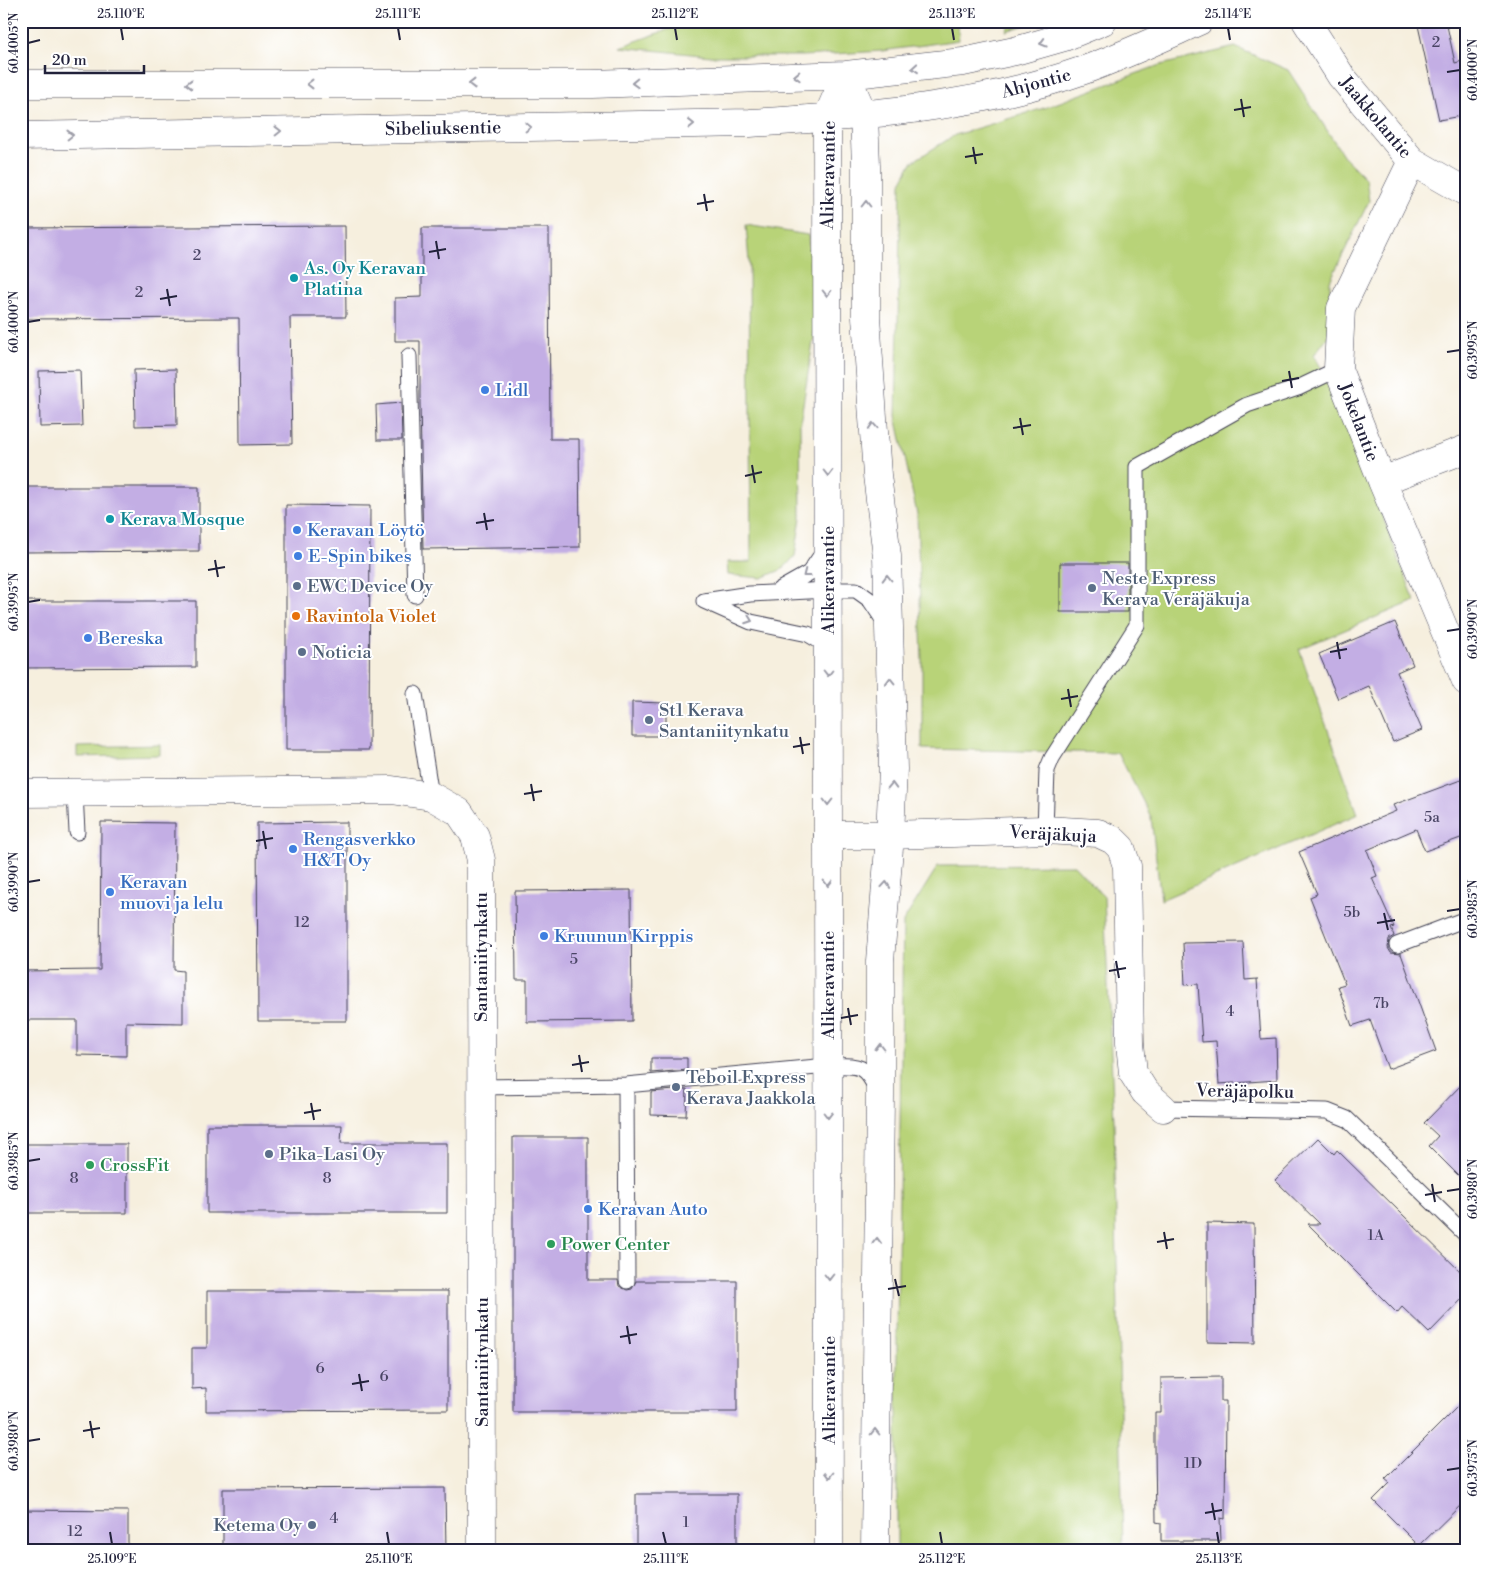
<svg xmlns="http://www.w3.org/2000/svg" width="1487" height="1572" viewBox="0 0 1487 1572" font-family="'Libre Bodoni',serif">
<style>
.green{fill:#b8d378;stroke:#6d7a5a}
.building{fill:#c3aee4}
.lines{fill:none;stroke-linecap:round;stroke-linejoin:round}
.service-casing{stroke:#424153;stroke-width:17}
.minor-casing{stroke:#424153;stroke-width:29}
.secondary-casing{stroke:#424153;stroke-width:29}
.service{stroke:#fff;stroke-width:15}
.minor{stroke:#fff;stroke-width:28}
.secondary{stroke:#fff;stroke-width:28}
.oneway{stroke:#9c9ca7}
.ticks{fill:none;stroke:#22223b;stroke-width:2}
.culture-dot{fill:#0f9aa8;stroke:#fff;stroke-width:2}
.shop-dot{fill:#3f7fe0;stroke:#fff;stroke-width:2}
.service-dot{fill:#5c6f8a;stroke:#fff;stroke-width:2}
.food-dot{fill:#e8710a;stroke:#fff;stroke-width:2}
.leisure-dot{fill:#2e9e5b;stroke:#fff;stroke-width:2}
.labels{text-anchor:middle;stroke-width:4;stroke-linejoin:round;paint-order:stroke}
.number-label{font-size:15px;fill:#4a4565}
.street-label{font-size:18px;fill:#22223b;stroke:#fff}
.culture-label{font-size:18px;fill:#0d838f;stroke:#fff;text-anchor:start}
.shop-label{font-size:18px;fill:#366cbe;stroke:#fff;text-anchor:start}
.service-label{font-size:18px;fill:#4e5e75;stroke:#fff;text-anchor:start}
.food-label{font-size:18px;fill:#c56008;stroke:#fff;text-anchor:start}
.leisure-label{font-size:18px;fill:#27864d;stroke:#fff;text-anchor:start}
.neatline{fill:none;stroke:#22223b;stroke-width:2}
.ticks-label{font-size:12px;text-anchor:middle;fill:#22223b}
</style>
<rect width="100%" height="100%" fill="#fff"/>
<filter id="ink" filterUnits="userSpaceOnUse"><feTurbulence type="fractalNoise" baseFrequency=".02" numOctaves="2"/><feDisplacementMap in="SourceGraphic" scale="10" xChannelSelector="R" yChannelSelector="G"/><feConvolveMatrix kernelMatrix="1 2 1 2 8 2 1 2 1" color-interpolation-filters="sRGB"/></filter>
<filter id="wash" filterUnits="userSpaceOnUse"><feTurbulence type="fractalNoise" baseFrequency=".0096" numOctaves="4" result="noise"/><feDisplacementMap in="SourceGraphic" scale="20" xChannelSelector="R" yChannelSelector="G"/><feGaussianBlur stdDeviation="1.12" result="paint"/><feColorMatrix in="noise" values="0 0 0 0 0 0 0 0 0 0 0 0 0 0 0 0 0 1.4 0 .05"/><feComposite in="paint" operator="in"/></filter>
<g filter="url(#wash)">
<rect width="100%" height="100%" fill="#f6efde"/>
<path class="green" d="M691 21H957L959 40 882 51 803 56H711L620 47Z
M1011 21H1038L1006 31Z
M1235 47 1288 70 1345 158 1366 179 1369 201 1330 281 1329 335 1314 355 1335 393 1415 601 1299 649 1358 814 1161 900 1151 817 1118 753 922 749V660L917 514 896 416 901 183 912 162 955 135 1044 108 1157 66Z
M746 225 808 235 815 330 800 423 801 517 795 556 783 569 762 578 728 575 727 562H751L749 262Z
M160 745V755L77 757V747Z
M1074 865 1104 897 1114 1122 1123 1551H897V1335L903 922 938 866Z"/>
<g id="blocks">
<path class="building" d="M1417 21H1446L1455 63 1466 60V115L1439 120Z
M345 226 346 317H290L292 444 240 445 239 318 21 319V228Z
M422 228H549L550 439H579L580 547 423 549 420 402V341H395V298L422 297Z
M176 369 177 425 135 426 134 370Z
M80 370 82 426 40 427 39 371Z
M401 403 402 440H377L376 405Z
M21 487H199V551L21 552Z
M286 505 370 506 369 750H286Z
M1060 563H1128V612H1060Z
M21 601H196V667L21 668Z
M1395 622 1413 665 1397 672 1422 730 1393 742 1369 686 1338 699 1319 654Z
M632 702 666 703V736H632Z
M1466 778V836L1425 851 1416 829 1367 850 1377 876 1372 878 1394 927 1391 928 1394 936 1389 939 1388 948 1391 953 1401 954 1436 1051 1388 1069 1370 1020 1352 1026 1338 986 1345 984 1310 897 1317 894 1299 852 1396 811 1393 805Z
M101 822 175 823 174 970 183 971V1023L126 1022V1056L77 1055V1020H21V971L100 970Z
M347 822V1021H258L257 823Z
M631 890 632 1021 527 1022V980H516L515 891Z
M1243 942 1245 980 1257 979 1261 1039 1276 1038 1277 1080 1219 1084 1216 1041 1202 1042 1198 984 1185 985 1183 943Z
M651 1058H687V1070L651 1073Z
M1466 1080V1183L1429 1146 1438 1136 1424 1123Z
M687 1089 686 1116 651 1115V1092Z
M207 1125H342L341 1143H447V1213H207Z
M513 1137H588V1280H618L619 1286 627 1290 632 1289 636 1281H737V1412H513Z
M1318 1138 1334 1154 1337 1150 1466 1277V1295L1429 1333 1402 1307 1397 1313 1308 1224H1320L1275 1180Z
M21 1144H127V1213H21Z
M1207 1223 1254 1224 1255 1343 1207 1342Z
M207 1291H448V1410L206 1411V1388L192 1389V1348H207Z
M1221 1377V1401H1226L1225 1519 1220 1518 1221 1541H1161V1523L1156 1522 1155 1447V1413H1161V1378Z
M1466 1398V1500L1419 1546 1373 1500 1390 1483 1385 1479Z
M445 1488 446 1551H223V1489Z
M636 1494H737V1551H636Z
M21 1510 128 1511V1551H21Z"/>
</g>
</g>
<g filter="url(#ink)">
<use href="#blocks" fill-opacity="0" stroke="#424153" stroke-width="1"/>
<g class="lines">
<defs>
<path id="service" d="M409 356 415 595
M779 590 809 573 824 551
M704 601 750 594 828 590H856L870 600 886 624
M704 601 751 622 808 634 828 646
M415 694 431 796
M75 793 77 832
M1045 830 1047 770 1052 758 1137 625V467L1247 405 1298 388 1338 369
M1397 945 1466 919
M626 1085 627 1281
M481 1087 626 1085 827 1066C856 1066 863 1061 877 1090
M1163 1108 1327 1111 1347 1119 1466 1235"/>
<path id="minor" d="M1306 21 1341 76 1412 161 1466 192
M1412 161 1341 308 1338 369 1382 481 1466 681
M1382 481 1466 449
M21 793 392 790 431 796 459 812 475 836 481 860 482 1551
M828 835H890L1045 830 1098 833 1113 840 1121 848 1127 866 1130 1043 1133 1073 1145 1092 1163 1108"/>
<path id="secondary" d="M846 75 864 116 866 165V317L877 475 887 556 893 769 890 835 880 961V1096L875 1551
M21 84H593L846 75 963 62 1015 51 1064 37 1103 21
M21 136 750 123C863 116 976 108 1084 70 1123 56 1161 38 1199 21
M829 1551 827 118 846 75"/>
</defs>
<use href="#service" class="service-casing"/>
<use href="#minor" class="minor-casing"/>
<use href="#secondary" class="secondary-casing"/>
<use href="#service" class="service"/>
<use href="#minor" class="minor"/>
<use href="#secondary" class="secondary"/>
</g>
<defs><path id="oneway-chevron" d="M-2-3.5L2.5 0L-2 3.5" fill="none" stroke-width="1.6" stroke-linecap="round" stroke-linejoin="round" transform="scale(1.25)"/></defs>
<g class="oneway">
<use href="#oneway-chevron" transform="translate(1043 43) rotate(164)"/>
<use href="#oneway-chevron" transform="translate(915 68) rotate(175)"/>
<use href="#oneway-chevron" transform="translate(797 76) rotate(178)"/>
<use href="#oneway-chevron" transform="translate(635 83) rotate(178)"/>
<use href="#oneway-chevron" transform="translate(189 84) rotate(180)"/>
<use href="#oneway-chevron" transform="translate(310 84) rotate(-180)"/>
<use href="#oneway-chevron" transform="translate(472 84) rotate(-180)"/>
<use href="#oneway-chevron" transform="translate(691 124) rotate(-1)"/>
<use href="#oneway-chevron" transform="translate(528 127) rotate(-1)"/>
<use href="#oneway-chevron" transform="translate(278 131) rotate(-1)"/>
<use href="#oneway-chevron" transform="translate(70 135) rotate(-1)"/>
<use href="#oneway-chevron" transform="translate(866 204) rotate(-90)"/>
<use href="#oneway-chevron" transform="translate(827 293) rotate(90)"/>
<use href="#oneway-chevron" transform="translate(873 426) rotate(-94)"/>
<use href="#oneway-chevron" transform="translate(828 473) rotate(90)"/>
<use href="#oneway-chevron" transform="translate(806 574) rotate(142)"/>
<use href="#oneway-chevron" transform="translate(887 578) rotate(-91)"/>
<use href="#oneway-chevron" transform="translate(749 620) rotate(20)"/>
<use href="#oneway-chevron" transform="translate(828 673) rotate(90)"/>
<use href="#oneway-chevron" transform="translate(890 681) rotate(-91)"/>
<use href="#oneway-chevron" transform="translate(892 786) rotate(-88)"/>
<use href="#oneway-chevron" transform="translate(828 802) rotate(90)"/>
<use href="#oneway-chevron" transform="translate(828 883) rotate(90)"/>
<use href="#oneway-chevron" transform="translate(886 885) rotate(-85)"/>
<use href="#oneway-chevron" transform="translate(880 1047) rotate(-90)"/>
<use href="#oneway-chevron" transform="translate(828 1115) rotate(90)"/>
<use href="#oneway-chevron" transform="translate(877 1241) rotate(-89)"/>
<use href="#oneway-chevron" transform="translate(829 1277) rotate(90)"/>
<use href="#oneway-chevron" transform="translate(875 1432) rotate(-90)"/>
<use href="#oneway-chevron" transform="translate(829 1475) rotate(90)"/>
</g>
</g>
<path class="ticks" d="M121 28 123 40M398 28 400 40M675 28 677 40M952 28 954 40M1228 28 1230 40M28 43 40 40M1447 72 1460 70M1241 99 1244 117M1234 110 1251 107M973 147 976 164M965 157 983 154M704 194 707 211M697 204 714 201M436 241 439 259M429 252 446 249M167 289 170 306M160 299 177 296M28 322 40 320M1447 352 1460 350M1289 371 1292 388M1282 381 1299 378M1020 418 1023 435M1013 428 1031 425M752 465 755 483M745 476 762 472M484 513 487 530M476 523 494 520M215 560 218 577M208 570 225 567M28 602 40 600M1447 631 1460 629M1337 642 1340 659M1330 652 1347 649M1068 689 1071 707M1061 699 1078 696M800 737 803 754M793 747 810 744M531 784 534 801M524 794 542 791M263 831 266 849M256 841 273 838M28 882 40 880M1447 911 1460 909M1384 913 1388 930M1377 923 1395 920M1116 961 1119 978M1109 971 1126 968M848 1008 851 1025M841 1018 858 1015M579 1055 582 1072M572 1065 589 1062M311 1103 314 1120M304 1113 321 1110M28 1161 40 1159M1432 1184 1435 1202M1447 1191 1460 1189M1425 1195 1442 1192M1164 1232 1167 1249M1157 1242 1174 1239M895 1279 899 1296M888 1289 906 1286M627 1326 630 1344M620 1337 637 1334M359 1374 362 1391M352 1384 369 1381M90 1421 93 1438M83 1431 100 1428M28 1441 40 1439M1447 1470 1460 1468M1212 1503 1215 1520M1205 1513 1222 1510M110 1532 112 1544M387 1532 389 1544M663 1532 666 1544M940 1532 942 1544M1217 1532 1219 1544"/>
<g class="culture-dot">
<circle cx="294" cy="278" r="5"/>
<circle cx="110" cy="519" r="5"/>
</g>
<g class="shop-dot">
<circle cx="485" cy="390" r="5"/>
<circle cx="297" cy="530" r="5"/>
<circle cx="298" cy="556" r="5"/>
<circle cx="88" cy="638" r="5"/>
<circle cx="293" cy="849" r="5"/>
<circle cx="110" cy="892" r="5"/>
<circle cx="544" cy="936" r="5"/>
<circle cx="588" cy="1209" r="5"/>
</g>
<g class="service-dot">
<circle cx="297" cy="586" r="5"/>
<circle cx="1092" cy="588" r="5"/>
<circle cx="302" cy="652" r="5"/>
<circle cx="649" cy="720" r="5"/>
<circle cx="676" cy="1087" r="5"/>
<circle cx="269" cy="1154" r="5"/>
<circle cx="312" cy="1525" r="5"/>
</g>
<circle class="food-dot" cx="296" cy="616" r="5"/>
<g class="leisure-dot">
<circle cx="90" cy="1165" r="5"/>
<circle cx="551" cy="1244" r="5"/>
</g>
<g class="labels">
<g class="number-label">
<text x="1436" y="47">2</text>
<text x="197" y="260">2</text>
<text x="139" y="297">2</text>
<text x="1432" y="822">5a</text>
<text x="1352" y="917">5b</text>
<text x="302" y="927">12</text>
<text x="574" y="964">5</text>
<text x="1381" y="1008">7b</text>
<text x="1230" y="1016">4</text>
<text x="74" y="1183">8</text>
<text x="327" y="1183">8</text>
<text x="1376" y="1240">1A</text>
<text x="320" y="1373">6</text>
<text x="384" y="1381">6</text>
<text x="1193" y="1468">1D</text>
<text x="334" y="1523">4</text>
<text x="686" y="1527">1</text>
<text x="75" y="1536">12</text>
</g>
<g class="street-label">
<text transform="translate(1036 83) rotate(-15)" y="6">Ahjontie</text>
<text transform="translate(1376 117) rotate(50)" y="6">Jaakkolantie</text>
<text transform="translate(443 128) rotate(-1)" y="6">Sibeliuksentie</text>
<text transform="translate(828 175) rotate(-89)" y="6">Alikeravantie</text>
<text transform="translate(1359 422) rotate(69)" y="6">Jokelantie</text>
<text transform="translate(828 580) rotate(-90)" y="6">Alikeravantie</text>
<text transform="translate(1053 834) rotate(3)" y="6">Veräjäkuja</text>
<text transform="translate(481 957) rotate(-90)" y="6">Santaniitynkatu</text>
<text transform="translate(828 985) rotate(-90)" y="6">Alikeravantie</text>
<text transform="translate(1245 1091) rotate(1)" y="6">Veräjäpolku</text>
<text transform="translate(482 1362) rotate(-90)" y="6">Santaniitynkatu</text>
<text transform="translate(829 1390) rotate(-90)" y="6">Alikeravantie</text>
</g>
<g class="culture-label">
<text x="304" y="274">As. Oy Keravan<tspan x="304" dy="21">Platina</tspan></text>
<text x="120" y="525">Kerava Mosque</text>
</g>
<g class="shop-label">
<text x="495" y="396">Lidl</text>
<text x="307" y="536">Keravan Löytö</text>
<text x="308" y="562">E-Spin bikes</text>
<text x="98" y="644">Bereska</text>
<text x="303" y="845">Rengasverkko<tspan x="303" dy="21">H&amp;T Oy</tspan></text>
<text x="120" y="888">Keravan<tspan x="120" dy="21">muovi ja lelu</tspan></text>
<text x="554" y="942">Kruunun Kirppis</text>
<text x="598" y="1215">Keravan Auto</text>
</g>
<g class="service-label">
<text x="1102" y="584">Neste Express<tspan x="1102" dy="21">Kerava Veräjäkuja</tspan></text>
<text x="307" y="592">EWC Device Oy</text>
<text x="312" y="658">Noticia</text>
<text x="659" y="716">St1 Kerava<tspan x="659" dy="21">Santaniitynkatu</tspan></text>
<text x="686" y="1083">Teboil Express<tspan x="686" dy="21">Kerava Jaakkola</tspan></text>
<text x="279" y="1160">Pika-Lasi Oy</text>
<text x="302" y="1531" text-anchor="end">Ketema Oy</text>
</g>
<g class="food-label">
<text x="306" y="622">Ravintola Violet</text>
</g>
<g class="leisure-label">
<text x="100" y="1171">CrossFit</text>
<text x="561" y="1250">Power Center</text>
</g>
</g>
<rect width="1487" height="1572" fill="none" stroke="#fff" stroke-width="55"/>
<path d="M45 65v8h99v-8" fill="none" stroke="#22223b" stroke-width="2.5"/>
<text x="52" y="65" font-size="15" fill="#22223b" stroke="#ffffff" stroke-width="4" paint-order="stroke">20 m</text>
<rect x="28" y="28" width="1432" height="1516" class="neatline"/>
<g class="ticks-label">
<text x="121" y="18">25.110°E</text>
<text x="398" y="18">25.111°E</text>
<text x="675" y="18">25.112°E</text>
<text x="952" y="18">25.113°E</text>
<text x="1228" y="18">25.114°E</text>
<text transform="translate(14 43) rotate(-90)" y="4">60.4005°N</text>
<text transform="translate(1473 70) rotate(-90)" y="4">60.4000°N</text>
<text transform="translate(14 322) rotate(-90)" y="4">60.4000°N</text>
<text transform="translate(1473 350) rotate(-90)" y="4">60.3995°N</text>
<text transform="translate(14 602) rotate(-90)" y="4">60.3995°N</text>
<text transform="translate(1473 629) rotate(-90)" y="4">60.3990°N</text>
<text transform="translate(14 882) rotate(-90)" y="4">60.3990°N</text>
<text transform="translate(1473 909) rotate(-90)" y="4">60.3985°N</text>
<text transform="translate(14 1161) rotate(-90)" y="4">60.3985°N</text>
<text transform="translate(1473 1189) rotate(-90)" y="4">60.3980°N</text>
<text transform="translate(14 1441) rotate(-90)" y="4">60.3980°N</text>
<text transform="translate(1473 1468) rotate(-90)" y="4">60.3975°N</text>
<text x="112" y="1563">25.109°E</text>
<text x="389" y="1563">25.110°E</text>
<text x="666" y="1563">25.111°E</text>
<text x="942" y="1563">25.112°E</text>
<text x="1219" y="1563">25.113°E</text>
</g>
</svg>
